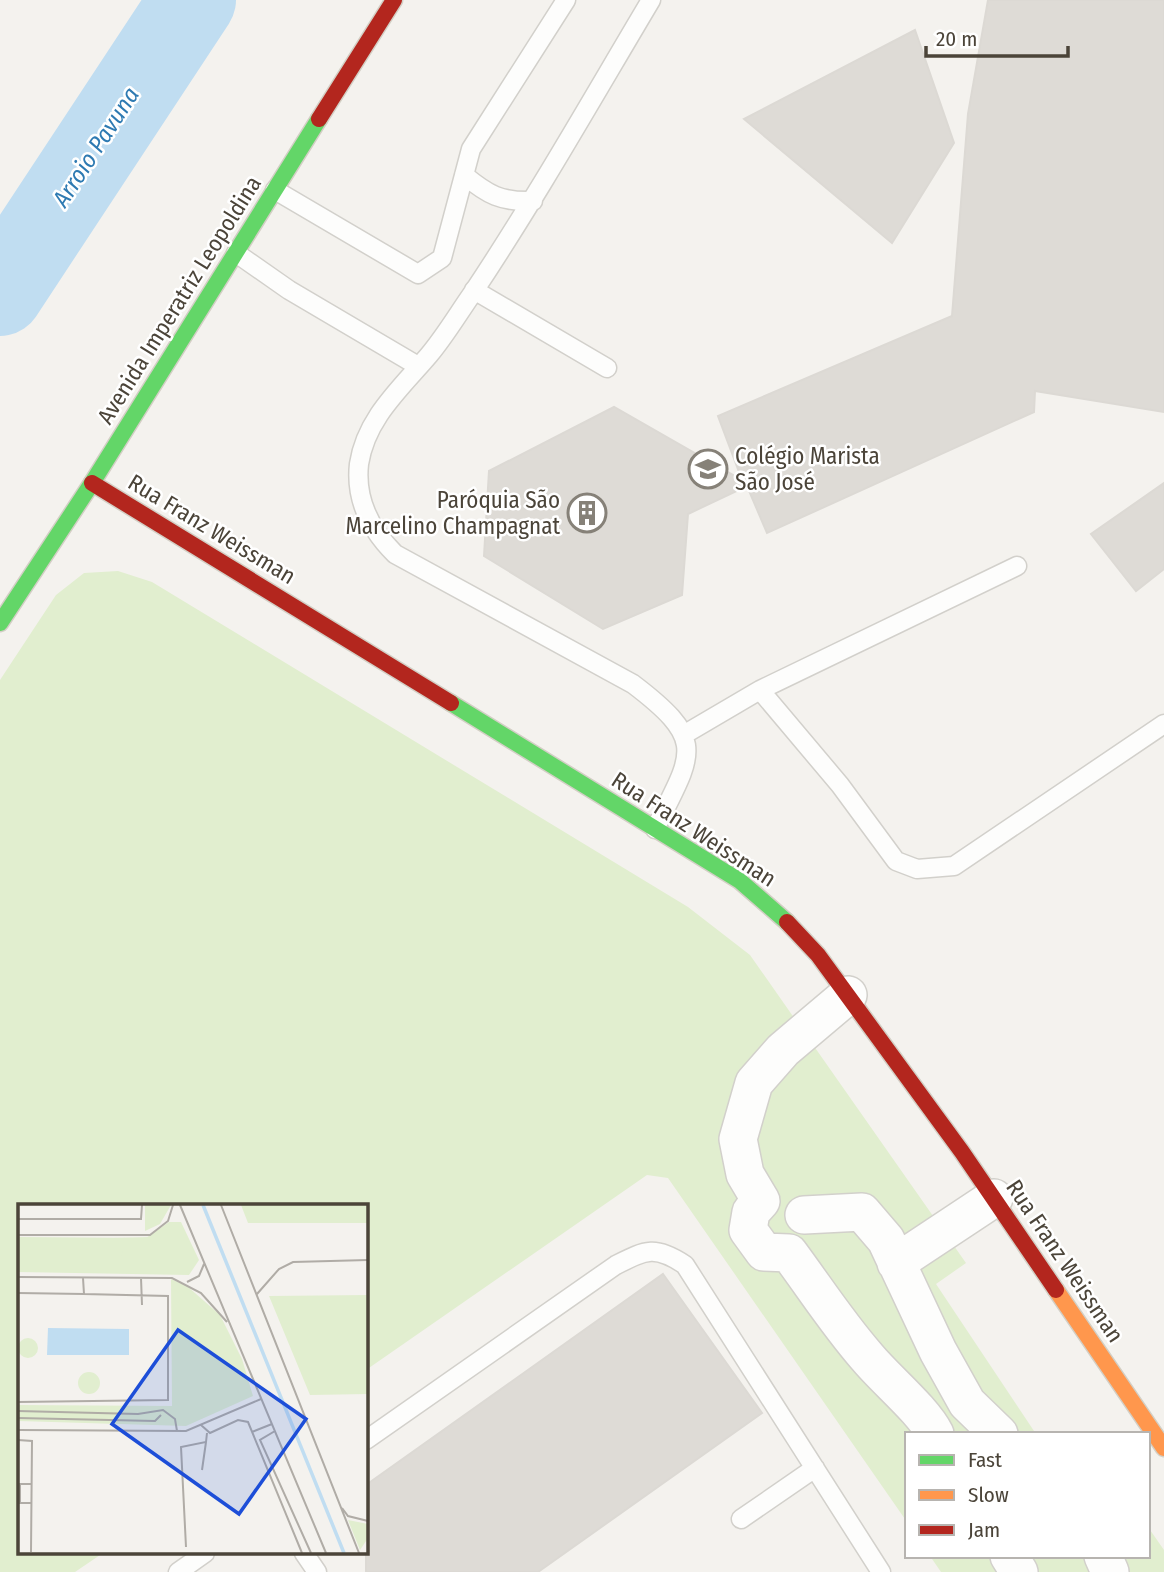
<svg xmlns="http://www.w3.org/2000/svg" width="1164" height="1572" viewBox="0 0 1164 1572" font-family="'Fira Sans Condensed',sans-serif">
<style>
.green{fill:#e1eecf}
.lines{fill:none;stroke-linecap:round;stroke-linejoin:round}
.river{stroke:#c0ddf1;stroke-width:86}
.building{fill:#dedbd6;stroke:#dcd9d4;stroke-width:2}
.lane-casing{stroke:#d2d0cb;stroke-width:21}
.street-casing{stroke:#d2d0cb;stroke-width:40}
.fast-casing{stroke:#d3cfc5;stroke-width:19}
.slow-casing{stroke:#d3cfc5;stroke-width:19}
.jam-casing{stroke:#d3cfc5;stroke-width:19}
.lane{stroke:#fdfdfc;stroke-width:18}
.street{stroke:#fdfdfc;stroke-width:37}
.fast{stroke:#63d668;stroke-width:16}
.slow{stroke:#ff974d;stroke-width:16}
.jam{stroke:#b3261e;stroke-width:16}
.labels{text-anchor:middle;stroke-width:5;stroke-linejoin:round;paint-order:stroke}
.street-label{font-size:23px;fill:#4b4439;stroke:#fff}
.poi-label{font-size:23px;fill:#4b4439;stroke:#fff;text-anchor:start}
.water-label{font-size:24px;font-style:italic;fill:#2e7ab2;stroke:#fff}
.inset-river{fill:none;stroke:#c0ddf1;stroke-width:3.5}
.inset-road{fill:none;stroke:#b0aca6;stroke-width:2}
.view{fill:#1d4ed8;fill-opacity:0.15;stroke:#1d4ed8;stroke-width:3.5}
.inset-edge{fill:none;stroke:#4b4439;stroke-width:3.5}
</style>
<rect width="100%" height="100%" fill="#f4f2ee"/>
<path class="green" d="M118 571 152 582 688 907 750 955 966 1263 936 1284 1036 1434H907V1522L668 1178 647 1175 366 1370V1206H19V1553H103L75 1572H0V680L56 595 84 573Z
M1148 1527 1164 1550V1572H941L930 1556H1148Z"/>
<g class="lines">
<path class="river" d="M0 293 193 0"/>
</g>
<path class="building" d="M988 0H1164V412L1035 391 1034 412 767 533 747 486 688 514 682 595 603 629 484 556 489 471 614 407 742 480 718 416 952 316 968 114Z
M915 30 954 143 892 243 744 119Z
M1164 483V569L1136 591 1091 534Z
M663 1274 762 1413 538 1572H366V1485Z"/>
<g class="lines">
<defs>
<path id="lane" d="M651 0C592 99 536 198 472 294 458 314 445 336 429 355 401 388 366 418 359 464 355 500 370 529 395 554L633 684C708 741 693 753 655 829
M464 175C488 195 501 202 533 201
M275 190 418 274 442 258 471 149 566 0
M236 253 289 290 418 366
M474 290 607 368
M760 690 1017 566
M685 734 760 690 840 785 896 861 917 869 954 866 1164 724
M366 1440 616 1265C646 1250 655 1245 685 1265L881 1572
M741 1519 815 1468
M304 1553 317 1572
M178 1572 205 1553"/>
<path id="street" d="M848 995 783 1050 754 1083 738 1139 745 1174 761 1201 751 1212 748 1230 764 1252 789 1253C815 1288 838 1324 867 1357 886 1380 923 1410 935 1434
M804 1215 862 1212 886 1240 938 1351 967 1403 999 1434
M896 1263 994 1198
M1009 1556 1019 1572
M1103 1556 1110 1572"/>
<path id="fast" d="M0 623 92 483 319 119
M451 703 740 881 787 922"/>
<path id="slow" d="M1056 1290 1164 1448"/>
<path id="jam" d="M319 119 394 0
M92 483 451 703
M787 922 818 955 962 1152 1056 1290"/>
</defs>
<use href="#lane" class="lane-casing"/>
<use href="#street" class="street-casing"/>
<use href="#fast" class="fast-casing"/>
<use href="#slow" class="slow-casing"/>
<use href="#jam" class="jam-casing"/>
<use href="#lane" class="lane"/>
<use href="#street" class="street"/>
<use href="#fast" class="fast"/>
<use href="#slow" class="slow"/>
<use href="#jam" class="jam"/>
</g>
<defs>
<symbol id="school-ring" viewBox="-11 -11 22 22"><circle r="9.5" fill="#fff" stroke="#868178" stroke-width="1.5"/><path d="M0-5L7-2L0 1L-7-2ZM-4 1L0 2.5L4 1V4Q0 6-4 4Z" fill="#868178"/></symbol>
<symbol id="building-ring" viewBox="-11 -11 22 22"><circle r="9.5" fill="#fff" stroke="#868178" stroke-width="1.5"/><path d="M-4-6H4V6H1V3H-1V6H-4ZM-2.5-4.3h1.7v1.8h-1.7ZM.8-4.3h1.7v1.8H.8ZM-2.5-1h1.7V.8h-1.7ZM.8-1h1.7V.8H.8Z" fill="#868178"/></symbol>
</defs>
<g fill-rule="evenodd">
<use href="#school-ring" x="686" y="447" width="44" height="44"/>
<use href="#building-ring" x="565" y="491" width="44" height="44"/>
</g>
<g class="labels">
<g class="street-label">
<text transform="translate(179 300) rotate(-58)" y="8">Avenida Imperatriz Leopoldina</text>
<text transform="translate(212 529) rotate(31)" y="8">Rua Franz Weissman</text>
<text transform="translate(694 829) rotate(33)" y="8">Rua Franz Weissman</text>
<text transform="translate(1065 1261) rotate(56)" y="8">Rua Franz Weissman</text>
</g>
<g class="poi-label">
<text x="735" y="464">Colégio Marista<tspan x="735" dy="26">São José</tspan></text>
<text x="560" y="508" text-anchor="end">Paróquia São<tspan x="560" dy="26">Marcelino Champagnat</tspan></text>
</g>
<g class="water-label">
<text transform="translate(96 147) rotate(-57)" y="8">Arroio Pavuna</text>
</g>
</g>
<g transform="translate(18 1204)">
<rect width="350" height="350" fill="#f4f2ee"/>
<path d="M127 1H153L142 20 127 27ZM151 18H163L181 56 171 71 0 68V33L128 34ZM153 75 169 82 202 111 224 155 235 192 168 222 0 217V201L154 202ZM0 144a10 10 0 1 1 20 0a10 10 0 1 1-20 0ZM60 179a11 11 0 1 1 22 0a11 11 0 1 1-22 0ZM330 316 350 320V334L342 346Z" fill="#e1eecf"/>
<path d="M223 1H350V19H230ZM350 91V190L292 191 251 92Z" fill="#e1eecf"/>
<path d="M132 33 141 51 136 63 130 69H98L105 48 96 34Z" fill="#e1eecf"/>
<path d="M30 124 111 125V151H29Z" fill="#c0ddf1"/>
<path class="inset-river" d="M185 1 326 349"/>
<path class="inset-road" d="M162 1 308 349M203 1 341 349M0 15H123L124 1M0 31H132L150 17 155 1M0 73 154 74 183 89 209 118M123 74 124 101M169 78 181 72 186 60M0 89 66 90M239 90 261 65 275 58 350 56M0 198 150 196V92L66 90 65 74M0 207 120 210 145 206 157 215 159 227M0 214 137 217 143 211M183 221 192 229 220 216 230 218 284 349M0 226 168 227 243 195M257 227 242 236 293 349M234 228 254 220M0 236 14 237 13 348M184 266 188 238M14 299H2V280H14M324 304 330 312 350 317M168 343 163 243 188 238 189 229"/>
<path class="view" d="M160 126 288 215 221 310 94 220Z"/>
<rect width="350" height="350" class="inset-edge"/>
</g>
<rect x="905" y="1432" width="245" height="126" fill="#ffffff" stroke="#b7b4b0" stroke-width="2"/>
<rect x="919" y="1455" width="35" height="10" fill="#63d668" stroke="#b7b4b0" stroke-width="2"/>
<text x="968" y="1467" font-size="21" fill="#4b4439">Fast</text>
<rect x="919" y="1490" width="35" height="10" fill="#ff974d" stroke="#b7b4b0" stroke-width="2"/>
<text x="968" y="1502" font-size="21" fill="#4b4439">Slow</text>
<rect x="919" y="1525" width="35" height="10" fill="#b3261e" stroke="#b7b4b0" stroke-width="2"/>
<text x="968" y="1537" font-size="21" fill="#4b4439">Jam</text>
<path d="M926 46v10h142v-10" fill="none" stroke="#4b4439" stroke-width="3.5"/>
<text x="936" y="46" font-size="21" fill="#4b4439" stroke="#ffffff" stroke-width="5" paint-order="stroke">20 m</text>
</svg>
